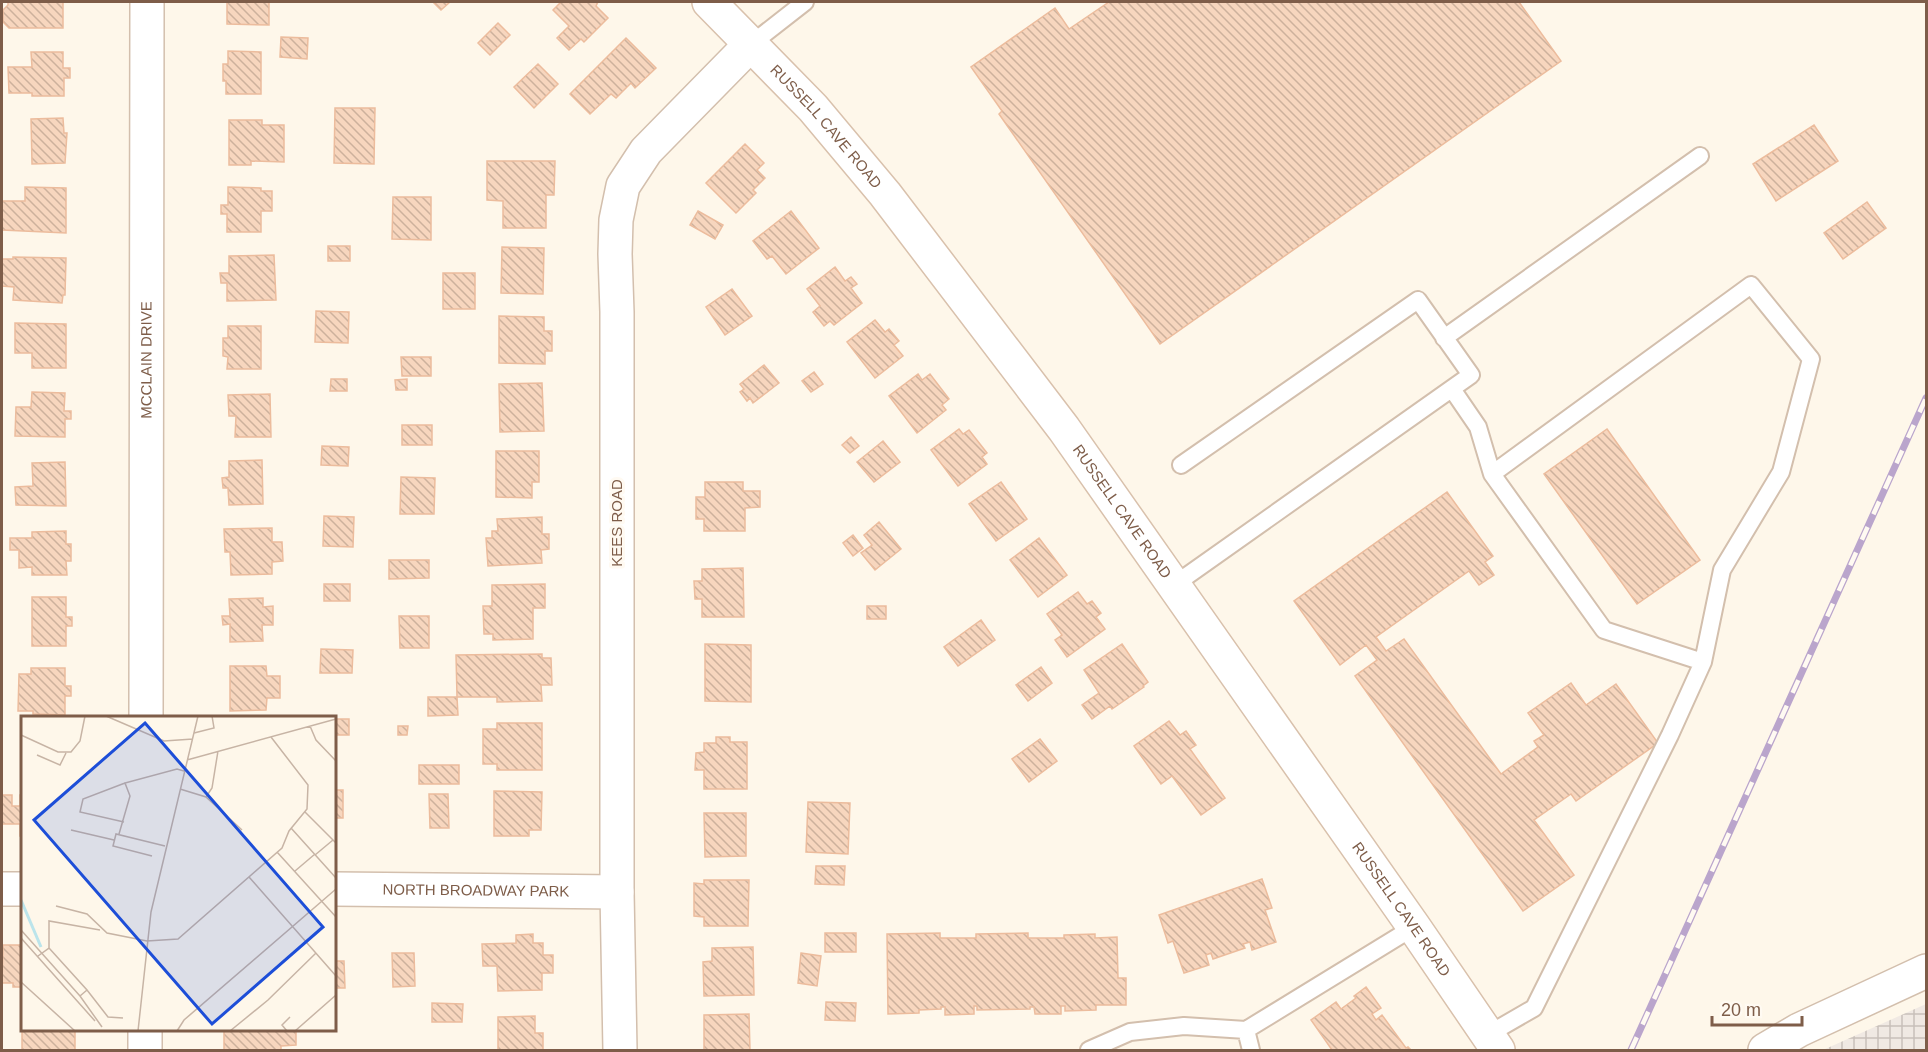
<svg xmlns="http://www.w3.org/2000/svg" width="1928" height="1052" viewBox="0 0 1928 1052" font-family="Helvetica,sans-serif">
<style>
.industrial{fill:url(#industrial-grid)}
.building{fill:url(#building-back-hatch);stroke:#ecbc9d;stroke-width:1.5}
.lines{fill:none;stroke-linecap:round;stroke-linejoin:round}
.lane-casing{stroke:#d3bfad;stroke-width:20}
.street-casing{stroke:#d3bfad;stroke-width:36}
.secondary-casing{stroke:#d9c1ac;stroke-width:36}
.lane{stroke:#fff;stroke-width:16}
.street{stroke:#fff;stroke-width:33}
.secondary{stroke:#fff;stroke-width:33}
.rail-casing{stroke:#baa5cc;stroke-width:7}
.rail{stroke:#fffaf2;stroke-width:4.5;stroke-dasharray:14;stroke-linecap:butt}
.labels{text-anchor:middle;stroke-width:6;stroke-linejoin:round;paint-order:stroke}
.street-label{font-size:15px;fill:#7e5d49;stroke:#fffaf2}
.inset-river{fill:none;stroke:#bbe4eb;stroke-width:3}
.inset-road{fill:none;stroke:#c7b4a5;stroke-width:1.5}
.view{fill:#1d4ed8;fill-opacity:0.15;stroke:#1d4ed8;stroke-width:3}
.inset-edge{fill:none;stroke:#7e5d49;stroke-width:3}
</style>
<defs>
<pattern id="industrial-grid" width="8" height="8" patternUnits="userSpaceOnUse" patternTransform="scale(1.5)"><rect width="8" height="8" fill="#f0e9e3"/><path d="M0 4h8M4 0v8" fill="none" stroke="#c8c0ba"/></pattern>
<pattern id="building-back-hatch" width="6" height="6" patternUnits="userSpaceOnUse" patternTransform="scale(1.5)"><rect width="6" height="6" fill="#f7d6be"/><path d="M-1 5l2 2M0 0l6 6M5-1l2 2" fill="none" stroke="#cdb19c"/></pattern>
</defs>
<rect width="100%" height="100%" fill="#fef7ea"/>
<path class="industrial" d="M1926 1004V1050H1823Z"/>
<path class="building" d="M8 2H63V28H9L3 22V10L8 5Z
M227 2H269V25L227 24Z
M433 2H450L441 10Z
M561 2H598L596 6 608 18 584 42 581 39 569 50 557 38 569 26 553 10Z
M1109 2H1519L1561 61 1160 344 999 114 1002 111 971 67 1055 8 1069 29Z
M498 23 510 35 490 55 478 43Z
M281 37 308 38 307 59 280 57Z
M626 38 656 68 635 88 631 83 616 98 611 94 590 114 570 94Z
M228 51 261 52V94H226V81H223V64H228Z
M31 52H63V68H70V78H64V96H32V93H9L8 67H32Z
M538 64 558 84 534 108 514 87Z
M335 108H375L374 164 334 163Z
M63 118 64 133H67L65 163 32 164 31 119Z
M229 120H262V125H284V162L251 161V165H229Z
M1814 125 1838 161 1776 201 1753 164Z
M745 144 764 163 757 170 765 178 753 190 756 193 736 213 706 183Z
M487 161H555L554 195H546V228H503V201L487 200Z
M25 187 66 188V233L2 230V201H25Z
M228 187 261 188V191H272V211H261V232H227V214H221V205H228Z
M393 197H431V240L392 239Z
M1867 202 1886 228 1843 259 1824 233Z
M698 211 723 225 715 239 690 225Z
M791 211 819 248 786 274 772 256 767 259 753 241Z
M328 246H350V261H328Z
M502 247 544 248 543 294 501 293Z
M274 255 276 300 227 301V283H221L220 273H229V256Z
M13 257 66 258 65 295H63L62 303 13 300 14 287 2 286V259H13Z
M835 267 845 281 851 277 857 284 851 288 862 303 834 325 830 321 824 326 813 312 820 306 807 289Z
M443 273H475V309H443Z
M732 289 752 316 725 335 706 307Z
M316 311 349 312 348 343 315 342Z
M499 316 544 317V331H552V351H545V364L499 363Z
M875 320 885 332 889 329 899 341 894 345 903 356 875 378 847 342Z
M15 323 66 324V368H32V353H15Z
M228 326H261V369H227L228 357 223 356V338H228Z
M401 357H431V376H402Z
M764 365 779 383 753 403 750 398 747 401 740 392 744 389 740 384Z
M814 372 823 384 811 392 802 381Z
M918 374 922 380 930 374 949 399 942 405 946 410 917 433 889 396Z
M331 379H347V391H330Z
M407 379V390H396L395 380Z
M542 383 544 431 500 432 499 384Z
M32 392 65 393 64 411H71V419H65V437L15 436 16 407H31Z
M270 394 271 437H235L236 416H229L228 395Z
M402 425H432V445H402Z
M959 429 963 434 969 430 987 453 982 457 987 464 958 486 931 450Z
M1607 429 1700 560 1637 604 1544 474Z
M851 437 859 446 850 453 842 445Z
M883 441 900 462 874 482 857 462Z
M322 446 349 447 348 466 321 465Z
M496 451H539V482H532V498L496 497Z
M262 460 263 504 229 505 228 488H223L222 478 229 477V461Z
M65 462 66 506 16 505 15 487 33 486 32 463Z
M401 477 435 478 434 514H400Z
M705 482H743V491H760V507L745 508V531H704V519H696V497H705Z
M1001 482 1027 519 996 541 969 504Z
M1447 492 1493 556 1485 562 1494 575 1479 585 1469 571 1376 637 1386 651 1404 639 1501 774 1538 747 1534 741 1544 735 1528 713 1571 683 1586 705 1616 684 1658 743 1576 801 1571 794 1534 820 1574 875 1523 911 1355 676 1377 660 1366 645 1340 665 1294 601Z
M324 516 354 517 353 547 323 546Z
M542 517V534H549V549L541 550 542 563 488 566 486 538H492V531H498L497 519Z
M879 522 901 549 875 570 861 553 872 545 864 535Z
M272 528V542H282L283 561 272 562V574L231 575 230 552H225L224 529Z
M66 531V544H71V561H66L67 575H32V567L19 568V550H10V538H32V532Z
M853 535 863 548 853 556 843 543Z
M1039 538 1067 575 1038 597 1010 560Z
M389 560H429V578L389 579Z
M743 568 744 617H702V599H695L694 581H702V569Z
M324 584H350V601H324Z
M545 584V608H533V639L493 640V634H484L483 606H492V585Z
M1078 592 1087 604 1092 601 1101 613 1096 617 1105 629 1067 657 1055 640 1062 635 1047 614Z
M32 597H66V617H72V626H66V646H32Z
M263 598V607L273 606V625H262L263 641 230 642V624L223 625 222 616H230L229 599Z
M867 606H886V619H867Z
M399 616H429V648H400Z
M981 620 995 640 958 666 944 647Z
M705 644 751 645V702L705 701Z
M1122 644 1148 682 1143 686 1144 687 1112 709 1110 706 1092 719 1082 705 1099 693 1084 670Z
M321 649 353 650 352 673H320Z
M542 654V658H551L552 685H541L542 701 497 702V697H457L458 715 428 716V697H457L456 655Z
M230 666H266L267 676H280V698H267L266 710 230 711Z
M1041 667 1052 683 1028 701 1016 685Z
M31 668H65V686H71V696H65V715L33 714V711H18L19 674H31Z
M334 719H349V735H334Z
M1169 721 1180 735 1186 731 1196 745 1190 749 1225 798 1201 815 1172 776 1161 784 1134 746Z
M497 723H542V770H497V764H483V729H497Z
M398 726H408L407 735H398Z
M716 737H730V742H747V789H704V770H695L696 753 704 752V743H716Z
M1040 739 1057 761 1029 782 1012 759Z
M419 765H459V784H419Z
M334 790H343V818H334Z
M494 791 542 792 541 830H529V836H494Z
M429 794H448L449 828H430Z
M2 795H12V806H20V795H22V836H20V824H2Z
M808 802 850 803 848 854 806 852Z
M704 813H746V856L705 857Z
M816 866H845L844 885 815 884Z
M1262 879 1272 908 1265 910 1276 942 1252 950 1250 942 1243 944 1245 948 1213 959 1211 953 1206 955 1209 965 1184 973 1173 941 1168 943 1159 915Z
M704 880H749L748 926H704V917L694 916V883L704 884Z
M825 933H856V952H825Z
M940 933V938H976V934L1028 933V938H1064V935L1095 934V938L1117 937 1118 978H1126V1005H1096V1010L1065 1011V1006H1061V1014H1035L1034 1007H1030V1009L977 1010V1006H974V1014L945 1015V1007H941V1009L919 1010V1013L888 1014 887 934Z
M533 934V943H543V955H553V973H542V990L498 991 497 966H483L482 944 516 943V935Z
M3 945H22V987H13V983H2Z
M753 947 754 995 704 996 703 962 712 961V948Z
M392 953H414L415 986 393 987Z
M801 953 821 956 817 986 798 983Z
M334 961H344L345 988H334Z
M1366 987 1381 1008 1372 1014 1376 1020 1382 1015 1406 1048 1408 1047 1411 1050H1332L1311 1020 1336 1002 1341 1009 1356 998 1354 996Z
M826 1002 856 1003 855 1021 825 1020Z
M432 1003 463 1004 462 1022H432Z
M22 1012V1030H75V1050H22Z
M749 1014 750 1050H704V1015Z
M535 1016V1033H543V1050H498V1017Z
M224 1030H296V1045L281 1046V1050H224Z"/>
<g class="lines">
<defs>
<path id="lane" d="M750 45 805 2
M1444 338 1700 156
M1452 389 1478 427 1492 474 1604 630 1703 662 1670 735 1534 1008 1487 1035
M1492 474 1751 285 1811 359 1781 472 1722 570 1703 662
M1174 585 1471 375 1418 300 1181 465
M1246 1030 1251 1050
M1089 1050 1130 1032 1184 1026 1246 1030 1414 927"/>
<g id="street">
<path id="s1" d="M146 718 147 2"/>
<path d="M2 889H22"/>
<path id="s2" d="M334 889 617 892"/>
<path d="M145 1050V1030"/>
<path d="M620 1050 617 892V312L615 254 616 220 623 186 646 151 750 45"/>
<path d="M1765 1050 1799 1030 1926 971"/>
</g>
<g id="secondary">
<path id="s3" d="M709 2 813 108 885 194 1064 429 1414 927 1498 1050"/>
</g>
</defs>
<use href="#lane" class="lane-casing"/>
<use href="#street" class="street-casing"/>
<use href="#secondary" class="secondary-casing"/>
<use href="#lane" class="lane"/>
<use href="#street" class="street"/>
<use href="#secondary" class="secondary"/>
<defs>
<path id="rail" d="M1631 1050 1926 398"/>
</defs>
<use href="#rail" class="rail-casing"/>
<use href="#rail" class="rail"/>
</g>
<g class="labels">
<g class="street-label">
<text dy="5" stroke="none"><textPath href="#s3" startOffset="171">RUSSELL CAVE ROAD</textPath></text>
<text dy="5" stroke="none"><textPath href="#s1" startOffset="358">MCCLAIN DRIVE</textPath></text>
<text dy="5" stroke="none"><textPath href="#s3" startOffset="657">RUSSELL CAVE ROAD</textPath></text>
<text transform="translate(617 523) rotate(-90)" y="5">KEES ROAD</text>
<text dy="5" stroke="none"><textPath href="#s2" startOffset="142">NORTH BROADWAY PARK</textPath></text>
<text dy="5" stroke="none"><textPath href="#s3" startOffset="1143">RUSSELL CAVE ROAD</textPath></text>
</g>
</g>
<g transform="translate(21 716)">
<rect width="315" height="315" fill="#fef7ea"/>
<path class="inset-river" d="M0 184 20 231"/>
<path class="inset-road" d="M85 0 143 25 172 23M289 10 295 24 315 45M173 17 193 12 191 0M0 19 37 36H50L59 25 64 0M16 39 39 49 45 37M166 44 315 3M159 73 185 81 221 114M185 81 191 72 197 35M284 96 315 127M103 106 59 96 62 83 104 67M270 112 315 162M50 114 93 124M98 118 109 80 104 67 156 53 163 55M256 136 315 201M294 139 312 124M131 140 92 130 95 118 144 130M274 155 294 138M228 161 315 260M35 190 66 198 86 217 126 225 157 223 261 132 268 115 286 93 287 69 250 21M0 214 59 280 81 311M0 222 74 305M28 232 66 274 59 280M17 240 28 232V205L79 214M0 266 54 315M66 274 87 301 102 302M117 315 130 196 177 0M156 315 163 304 315 173M209 315 247 284 295 237M266 315 261 309 269 301M274 315 315 279"/>
<path class="view" d="M124 7 302 211 191 308 13 104Z"/>
<rect width="315" height="315" class="inset-edge"/>
</g>
<rect width="1928" height="1052" fill="none" stroke="#7e5d49" stroke-width="6"/>
<path d="M1712 1016v9h90v-9" fill="none" stroke="#7e5d49" stroke-width="3"/>
<text x="1721" y="1016" font-size="18" fill="#7e5d49" stroke="#fffaf2" stroke-width="4.5" paint-order="stroke">20 m</text>
</svg>
